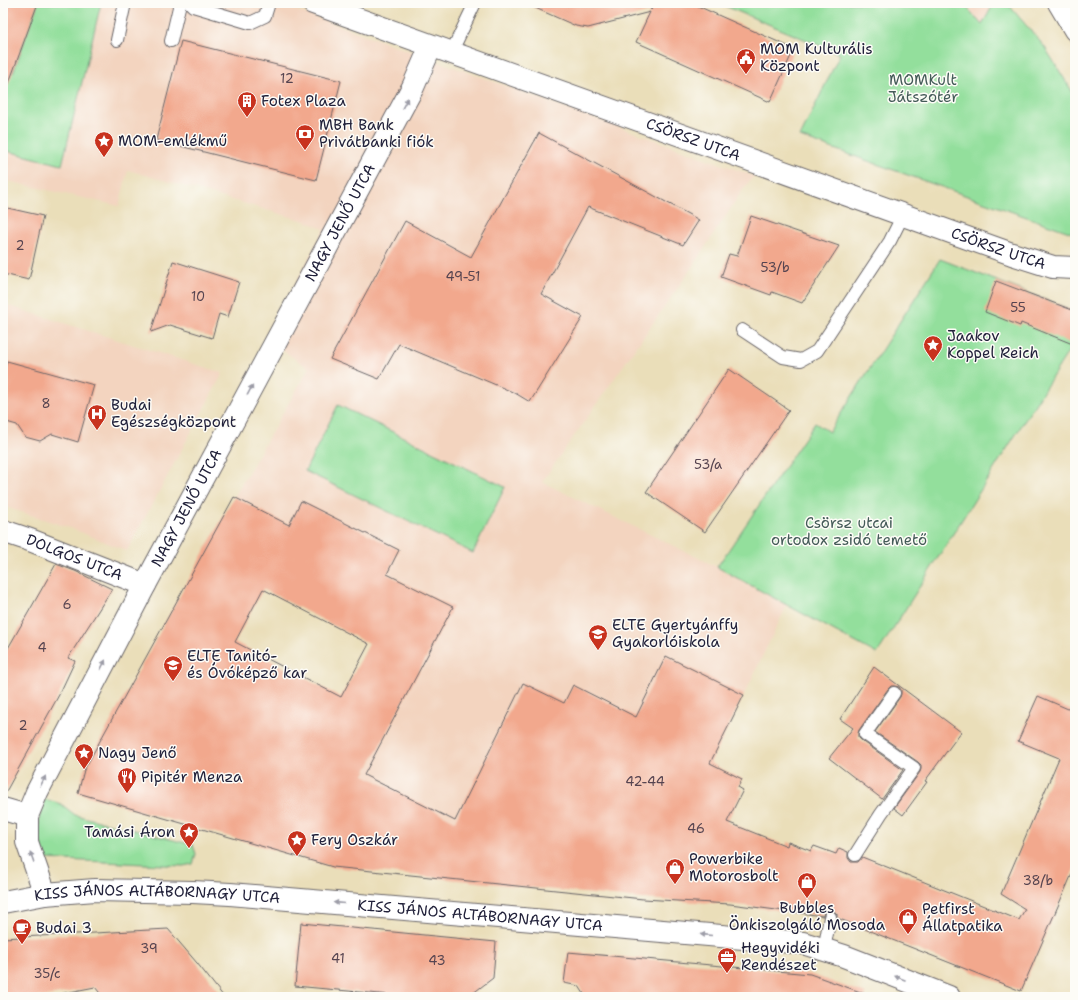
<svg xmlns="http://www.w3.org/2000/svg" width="1078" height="1000" viewBox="0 0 1078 1000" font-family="'Shantell Sans',sans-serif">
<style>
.built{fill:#f3d4bf}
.green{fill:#93df9c;stroke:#5a806c}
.building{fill:#f2a88d;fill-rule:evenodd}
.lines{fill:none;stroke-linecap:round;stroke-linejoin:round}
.lane-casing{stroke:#686467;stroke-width:14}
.street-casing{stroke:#686467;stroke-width:24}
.secondary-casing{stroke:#686467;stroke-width:24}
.lane{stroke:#fff;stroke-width:12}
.street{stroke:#fff;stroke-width:22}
.secondary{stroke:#fff;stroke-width:22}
.oneway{fill:#9c9ca7}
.labels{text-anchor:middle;stroke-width:3;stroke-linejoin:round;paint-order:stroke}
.number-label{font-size:13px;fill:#564450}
.poi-label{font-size:15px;fill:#22223b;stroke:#fdfcf7;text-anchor:start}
.park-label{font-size:15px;fill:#445b58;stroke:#fdfcf7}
.street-label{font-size:15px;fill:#22223b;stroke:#fdfcf7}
</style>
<rect width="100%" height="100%" fill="#fdfcf7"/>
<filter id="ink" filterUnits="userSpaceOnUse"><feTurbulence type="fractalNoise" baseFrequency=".025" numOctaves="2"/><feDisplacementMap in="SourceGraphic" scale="8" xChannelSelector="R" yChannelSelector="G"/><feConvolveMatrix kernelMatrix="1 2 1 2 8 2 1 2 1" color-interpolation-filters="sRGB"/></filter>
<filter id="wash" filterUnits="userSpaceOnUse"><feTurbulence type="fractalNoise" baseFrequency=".012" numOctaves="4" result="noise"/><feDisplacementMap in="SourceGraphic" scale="16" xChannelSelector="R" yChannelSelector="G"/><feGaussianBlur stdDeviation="0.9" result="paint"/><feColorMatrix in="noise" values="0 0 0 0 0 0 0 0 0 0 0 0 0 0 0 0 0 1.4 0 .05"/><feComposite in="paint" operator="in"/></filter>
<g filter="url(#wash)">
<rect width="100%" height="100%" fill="#eadeb9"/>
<path class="built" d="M3 3H277L754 176 744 188 686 276 542 482 717 567 787 605 744 695 643 899 333 867 352 832 338 825 453 607 387 574 399 550 301 502 289 525 234 497 309 368 267 340 324 229 305 221 128 170 119 206 3 180Z
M963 3H994L982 25Z
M6 305 223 373 127 551 73 529 3 506V317Z"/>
<path class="green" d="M38 3H101L62 165 3 150V69L13 73Z
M720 3H963L982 25 994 3H1007L1044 46 1075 96V234L800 137 840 54 720 4Z
M940 259 1075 311V341L877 654 717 567 815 423 829 432Z
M338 405 505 487 473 553 305 471Z
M45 799 61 804 75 815 193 845 196 854 193 864 183 866 46 859 39 838V818Z"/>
<g id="blocks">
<path class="building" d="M3 3H38L6 91H3Z
M524 3H650L651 10 654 3H691L794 49 770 102 636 42 650 12 588 28 576 26Z
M181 41 341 81 316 180 156 140Z
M539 133 699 220 683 245 588 207 541 294 583 317 530 402 515 393 399 344 379 379 330 359 405 221 471 257Z
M3 207 43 216 29 280 3 274Z
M751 216 839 246 802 303 772 292 771 295 721 277 729 254 737 256Z
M173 261 239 282 228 317 219 314 212 338 170 325 151 332Z
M996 281 1075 311V345L1021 323 1020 326 985 312Z
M7 361 94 385 78 442 52 434 40 441 25 437 17 425 3 421V375Z
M729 369 789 410 705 532 646 492Z
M234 497 289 525 301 501 399 550 387 574 453 607 364 775 455 821 523 683 564 703 573 685 636 717 666 656 744 695 710 763 742 779 738 787 743 790 727 822 787 846 788 842 811 851 814 846 836 854 839 848 848 852V858L851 862H858L862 857 1019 920 1025 909 1001 894 1059 758 1018 741 1038 696 1075 712V867L1021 991 837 918V914L835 912 832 910H827L824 912 823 916 730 904 643 899 333 867 78 793 84 770ZM263 589 369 644 341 697 235 642Z
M56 564 75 571 112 589 68 658 75 661 60 693 3 797V657Z
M874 667 961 732 925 781 927 782 903 815 894 808 920 772 921 769V765L918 762 875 732 900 697 901 694V690L899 687 894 686H891L888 689 859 730 858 733V737L861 740 903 770 882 799 829 758 853 728 840 719Z
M301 923 496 942 493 978 468 997H412L295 986Z
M168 929 197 963 224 997H103L95 987 44 997H3V938Z
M568 952 810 974 866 994 865 997H586L579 986 564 983Z"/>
</g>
</g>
<g filter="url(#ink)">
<use href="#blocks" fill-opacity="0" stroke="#686467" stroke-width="1"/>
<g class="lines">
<defs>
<path id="lane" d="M190 3 193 6 250 23 265 16 269 3
M117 40 125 3
M171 41 180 3
M451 53 475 3
M742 330 783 357 801 360 817 351 890 241 903 215
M855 855 881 814 914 768 865 734 894 693
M824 950 830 917"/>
<g id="street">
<path id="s1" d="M313 3 1012 254 1053 267 1075 268"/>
<path id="s2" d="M3 531 30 540 145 585"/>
<path d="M3 809 27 816"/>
<path id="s3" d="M45 894 27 842V816L37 792 145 585 413 87 431 46"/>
<path id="s4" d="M3 902 45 894 95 890 193 892 230 894 803 943 844 956 949 997"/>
</g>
<path id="secondary" d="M1059 3 1075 30"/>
</defs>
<use href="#lane" class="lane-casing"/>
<use href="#street" class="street-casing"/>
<use href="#secondary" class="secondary-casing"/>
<use href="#lane" class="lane"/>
<use href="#street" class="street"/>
<use href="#secondary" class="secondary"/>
</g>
<defs><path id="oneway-solid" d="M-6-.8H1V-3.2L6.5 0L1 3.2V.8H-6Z"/></defs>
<g class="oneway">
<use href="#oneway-solid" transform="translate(405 103) rotate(-62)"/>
<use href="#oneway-solid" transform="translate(250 390) rotate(-62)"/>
<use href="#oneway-solid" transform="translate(103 665) rotate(-63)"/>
<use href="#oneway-solid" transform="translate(43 781) rotate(-63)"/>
<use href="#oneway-solid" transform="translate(32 857) rotate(-110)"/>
<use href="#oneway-solid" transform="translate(339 903) rotate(-175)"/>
<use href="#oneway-solid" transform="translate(706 935) rotate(-175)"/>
<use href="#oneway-solid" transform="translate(900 978) rotate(-159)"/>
</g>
</g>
<defs>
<symbol id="civic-pin" viewBox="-11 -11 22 30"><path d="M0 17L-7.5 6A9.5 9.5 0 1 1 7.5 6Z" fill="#c8321e" stroke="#fdfcf7"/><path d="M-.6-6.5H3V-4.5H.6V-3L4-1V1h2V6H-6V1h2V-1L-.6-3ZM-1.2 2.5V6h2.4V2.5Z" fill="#fff"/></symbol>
<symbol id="building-pin" viewBox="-11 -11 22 30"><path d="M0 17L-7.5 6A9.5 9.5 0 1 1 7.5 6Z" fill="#c8321e" stroke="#fdfcf7"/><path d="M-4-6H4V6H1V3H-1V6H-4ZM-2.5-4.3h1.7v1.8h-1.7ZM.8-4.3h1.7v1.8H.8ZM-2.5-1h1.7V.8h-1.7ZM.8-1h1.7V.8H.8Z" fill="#fff"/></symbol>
<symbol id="bank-pin" viewBox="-11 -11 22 30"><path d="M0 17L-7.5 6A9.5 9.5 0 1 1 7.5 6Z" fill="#c8321e" stroke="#fdfcf7"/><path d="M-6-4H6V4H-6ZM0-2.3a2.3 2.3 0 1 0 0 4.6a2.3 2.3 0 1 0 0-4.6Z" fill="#fff"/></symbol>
<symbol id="sight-pin" viewBox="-11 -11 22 30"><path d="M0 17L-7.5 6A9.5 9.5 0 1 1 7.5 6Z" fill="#c8321e" stroke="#fdfcf7"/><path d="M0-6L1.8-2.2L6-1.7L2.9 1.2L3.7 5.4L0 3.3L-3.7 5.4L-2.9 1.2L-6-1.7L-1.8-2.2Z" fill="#fff"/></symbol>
<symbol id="hospital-pin" viewBox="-11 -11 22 30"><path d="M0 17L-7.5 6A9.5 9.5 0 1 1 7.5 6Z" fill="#c8321e" stroke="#fdfcf7"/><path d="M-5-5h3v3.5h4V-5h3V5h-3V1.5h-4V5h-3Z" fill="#fff"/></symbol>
<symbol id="school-pin" viewBox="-11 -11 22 30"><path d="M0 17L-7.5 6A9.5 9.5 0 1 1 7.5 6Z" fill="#c8321e" stroke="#fdfcf7"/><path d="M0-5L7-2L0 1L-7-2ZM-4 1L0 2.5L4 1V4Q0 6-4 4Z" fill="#fff"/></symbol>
<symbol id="university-pin" viewBox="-11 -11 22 30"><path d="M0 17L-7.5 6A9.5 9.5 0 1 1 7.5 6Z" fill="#c8321e" stroke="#fdfcf7"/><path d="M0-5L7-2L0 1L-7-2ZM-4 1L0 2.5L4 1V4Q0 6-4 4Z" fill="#fff"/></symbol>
<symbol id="restaurant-pin" viewBox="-11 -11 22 30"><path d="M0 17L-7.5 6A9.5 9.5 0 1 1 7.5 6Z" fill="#c8321e" stroke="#fdfcf7"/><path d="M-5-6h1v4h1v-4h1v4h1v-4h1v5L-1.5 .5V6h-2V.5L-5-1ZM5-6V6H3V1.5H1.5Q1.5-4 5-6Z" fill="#fff"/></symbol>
<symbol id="shop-pin" viewBox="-11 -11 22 30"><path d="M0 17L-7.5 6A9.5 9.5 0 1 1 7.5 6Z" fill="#c8321e" stroke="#fdfcf7"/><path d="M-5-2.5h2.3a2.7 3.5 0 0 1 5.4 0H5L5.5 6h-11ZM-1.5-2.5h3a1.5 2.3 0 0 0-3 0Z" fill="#fff"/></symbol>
<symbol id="cafe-pin" viewBox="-11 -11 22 30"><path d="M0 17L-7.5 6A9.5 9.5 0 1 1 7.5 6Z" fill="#c8321e" stroke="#fdfcf7"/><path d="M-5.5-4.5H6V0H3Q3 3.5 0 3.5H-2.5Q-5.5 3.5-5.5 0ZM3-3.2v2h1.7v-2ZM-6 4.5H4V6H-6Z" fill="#fff"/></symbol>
<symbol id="office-pin" viewBox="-11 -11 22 30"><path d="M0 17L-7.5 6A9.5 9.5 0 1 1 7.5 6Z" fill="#c8321e" stroke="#fdfcf7"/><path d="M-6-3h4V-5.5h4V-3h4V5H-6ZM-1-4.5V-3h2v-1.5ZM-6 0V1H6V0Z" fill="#fff"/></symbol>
</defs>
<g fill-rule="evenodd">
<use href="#civic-pin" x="735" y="47" width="22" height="30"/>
<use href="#building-pin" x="236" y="90" width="22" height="30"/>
<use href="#bank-pin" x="294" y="123" width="22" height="30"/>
<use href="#sight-pin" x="93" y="130" width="22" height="30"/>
<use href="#sight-pin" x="922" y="334" width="22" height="30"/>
<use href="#hospital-pin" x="86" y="403" width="22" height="30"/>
<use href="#school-pin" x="587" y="623" width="22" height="30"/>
<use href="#university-pin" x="162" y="654" width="22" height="30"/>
<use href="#sight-pin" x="73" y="742" width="22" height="30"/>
<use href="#restaurant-pin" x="116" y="766" width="22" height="30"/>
<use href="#sight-pin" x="178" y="821" width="22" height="30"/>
<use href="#sight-pin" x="286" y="829" width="22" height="30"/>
<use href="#shop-pin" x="664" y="857" width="22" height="30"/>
<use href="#shop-pin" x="796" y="871" width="22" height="30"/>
<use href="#shop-pin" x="897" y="907" width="22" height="30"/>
<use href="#cafe-pin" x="11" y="917" width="22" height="30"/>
<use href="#office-pin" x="716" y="946" width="22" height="30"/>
</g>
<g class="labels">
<g class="number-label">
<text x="287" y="83">12</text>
<text x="20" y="250">2</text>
<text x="775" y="272">53/b</text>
<text x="463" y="281">49-51</text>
<text x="198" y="301">10</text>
<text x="1018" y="312">55</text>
<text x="46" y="408">8</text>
<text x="708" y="469">53/a</text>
<text x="67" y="609">6</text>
<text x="42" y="652">4</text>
<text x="23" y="730">2</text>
<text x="645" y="786">42-44</text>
<text x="696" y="833">46</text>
<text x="1038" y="885">38/b</text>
<text x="149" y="953">39</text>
<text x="338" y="963">41</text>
<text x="437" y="965">43</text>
<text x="47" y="978">35/c</text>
</g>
<g class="poi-label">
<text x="760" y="54">MOM Kulturális<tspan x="760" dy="17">Központ</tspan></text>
<text x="261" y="106">Fotex Plaza</text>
<text x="319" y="130">MBH Bank<tspan x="319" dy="17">Privátbanki fiók</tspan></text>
<text x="118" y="146">MOM-emlékmű</text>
<text x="947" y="341">Jaakov<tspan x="947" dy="17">Koppel Reich</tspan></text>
<text x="111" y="410">Budai<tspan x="111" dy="17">Egészségközpont</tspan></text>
<text x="612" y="630">ELTE Gyertyánffy<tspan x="612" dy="17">Gyakorlóiskola</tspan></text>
<text x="187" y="661">ELTE Tanitó-<tspan x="187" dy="17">és Óvóképző kar</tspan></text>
<text x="98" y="758">Nagy Jenő</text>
<text x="141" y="782">Pipitér Menza</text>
<text x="175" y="837" text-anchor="end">Tamási Áron</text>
<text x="311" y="845">Fery Oszkár</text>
<text x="689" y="864">Powerbike<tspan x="689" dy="17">Motorosbolt</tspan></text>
<text x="807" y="913" text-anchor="middle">Bubbles<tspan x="807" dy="17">Önkiszolgáló Mosoda</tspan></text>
<text x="922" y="914">Petfirst<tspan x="922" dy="17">Állatpatika</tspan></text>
<text x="36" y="933">Budai 3</text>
<text x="741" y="953">Hegyvidéki<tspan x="741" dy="17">Rendészet</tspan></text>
</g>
<g class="park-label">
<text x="923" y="85">MOMKult<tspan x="923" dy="17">Játszótér</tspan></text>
<text x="849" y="528">Csörsz utcai<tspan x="849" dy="17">ortodox zsidó temető</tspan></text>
</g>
<g class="street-label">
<text dy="5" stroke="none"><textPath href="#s1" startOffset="404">CSÖRSZ UTCA</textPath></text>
<text dy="5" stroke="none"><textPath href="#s3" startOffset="752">NAGY JENŐ UTCA</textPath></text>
<text dy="5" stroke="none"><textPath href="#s1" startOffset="728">CSÖRSZ UTCA</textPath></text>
<text dy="5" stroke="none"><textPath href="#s3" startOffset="428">NAGY JENŐ UTCA</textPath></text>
<text dy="5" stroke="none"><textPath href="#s2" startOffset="76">DOLGOS UTCA</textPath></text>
<text dy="5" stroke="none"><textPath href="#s4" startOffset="155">KISS JÁNOS ALTÁBORNAGY UTCA</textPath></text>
<text dy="5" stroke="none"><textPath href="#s4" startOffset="479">KISS JÁNOS ALTÁBORNAGY UTCA</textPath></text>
</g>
</g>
<rect width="1078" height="1000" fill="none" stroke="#fdfcf7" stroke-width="16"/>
</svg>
